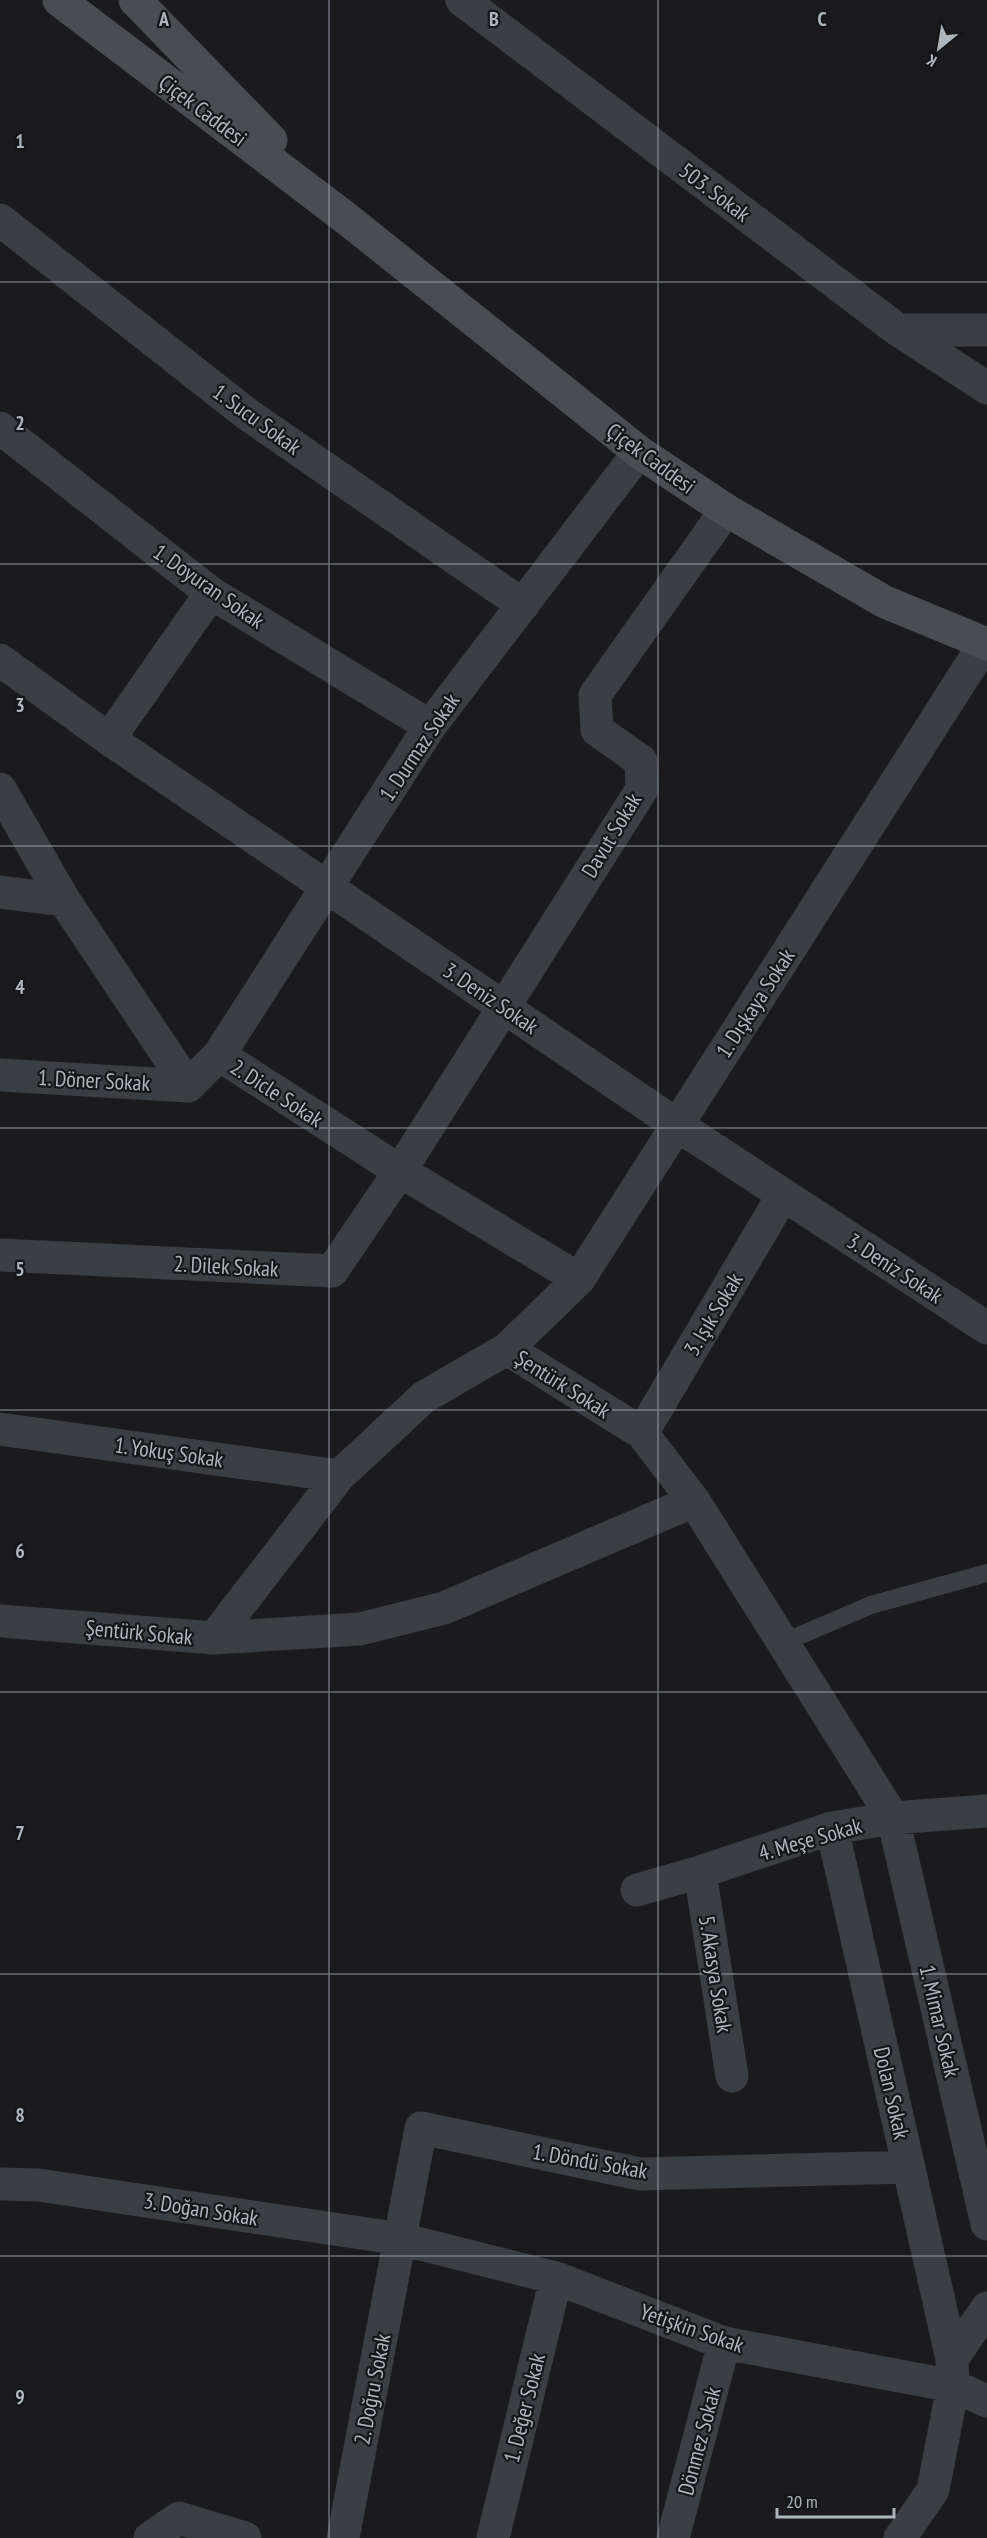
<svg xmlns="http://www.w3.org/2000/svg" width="987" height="2538" viewBox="0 0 987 2538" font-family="'PT Sans Narrow',sans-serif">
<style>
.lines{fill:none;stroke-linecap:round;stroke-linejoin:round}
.service{stroke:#3b3e42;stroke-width:18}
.minor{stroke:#3b3e42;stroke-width:33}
.secondary{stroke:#494d52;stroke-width:33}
.grid{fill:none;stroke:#adb5bd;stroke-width:1.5;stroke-opacity:0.55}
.labels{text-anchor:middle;stroke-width:4.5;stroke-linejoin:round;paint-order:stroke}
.street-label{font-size:22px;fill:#adb5bd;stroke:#151618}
.grid-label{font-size:20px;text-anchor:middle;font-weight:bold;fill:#adb5bd;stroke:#151618;stroke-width:4.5;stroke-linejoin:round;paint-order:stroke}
</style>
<rect width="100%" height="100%" fill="#1b1b1d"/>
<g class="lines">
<path class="service" d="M782 1643 871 1605 987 1573"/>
<path class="minor" d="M462 0 898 330H987
M0 220 247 414 523 605
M898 330 987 388
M0 428 211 593 430 726
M0 660 109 739 677 1125 987 1328
M109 739 211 593
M0 789 64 900 188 1086 219 1055 400 1171 579 1279
M0 892 64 900
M219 1055 430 726 639 452
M0 1075 188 1086
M0 1255 332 1271 400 1171 642 789 641 761 597 730 595 695 726 510
M507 1349 579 1279 985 643
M0 1429 339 1476
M642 1433 783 1195
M0 1621 214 1638 339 1476 424 1397 507 1349 642 1433 694 1501 893 1818 987 2224
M214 1638 360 1629 444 1608 694 1501
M832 1828 952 2359
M700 1872 732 2076
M637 1890 700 1872 832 1828 893 1818 987 1811
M0 2184 38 2185 401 2239 556 2278 724 2343 953 2386 987 2401
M150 2538 179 2518 245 2538
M343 2538 421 2128 640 2174 909 2167
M493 2538 556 2278
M673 2538 724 2343
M900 2538 933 2490 953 2386 952 2359 987 2308"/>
<path class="secondary" d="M59 0 347 219 639 452 726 510 885 602 987 644
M135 0 271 140"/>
</g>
<path class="grid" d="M329 0V2538M658 0V2538M0 282H987M0 564H987M0 846H987M0 1128H987M0 1410H987M0 1692H987M0 1974H987M0 2256H987"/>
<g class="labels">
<g class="street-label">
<text transform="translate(203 110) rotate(37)" y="8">Çiçek Caddesi</text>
<text transform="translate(715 192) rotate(37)" y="8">503. Sokak</text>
<text transform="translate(257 419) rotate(36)" y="8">1. Sucu Sokak</text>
<text transform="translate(651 458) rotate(36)" y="8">Çiçek Caddesi</text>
<text transform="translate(209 586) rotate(35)" y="8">1. Doyuran Sokak</text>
<text transform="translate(419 747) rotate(-56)" y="8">1. Durmaz Sokak</text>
<text transform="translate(611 835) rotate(-59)" y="8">Davut Sokak</text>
<text transform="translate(491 998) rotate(34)" y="8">3. Deniz Sokak</text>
<text transform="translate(755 1003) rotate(-57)" y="8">1. Dışkaya Sokak</text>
<text transform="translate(94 1080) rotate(3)" y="8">1. Döner Sokak</text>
<text transform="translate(277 1093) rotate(33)" y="8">2. Dicle Sokak</text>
<text transform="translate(226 1266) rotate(3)" y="8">2. Dilek Sokak</text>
<text transform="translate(895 1268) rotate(33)" y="8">3. Deniz Sokak</text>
<text transform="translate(713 1314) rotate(-59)" y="8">3. Işık Sokak</text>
<text transform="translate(563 1384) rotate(32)" y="8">Şentürk Sokak</text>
<text transform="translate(169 1452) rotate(8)" y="8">1. Yokuş Sokak</text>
<text transform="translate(139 1632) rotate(5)" y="8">Şentürk Sokak</text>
<text transform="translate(810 1839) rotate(-16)" y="8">4. Meşe Sokak</text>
<text transform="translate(716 1974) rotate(81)" y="8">5. Akasya Sokak</text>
<text transform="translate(940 2021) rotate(77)" y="8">1. Mimar Sokak</text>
<text transform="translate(892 2093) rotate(77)" y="8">Dolan Sokak</text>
<text transform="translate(590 2161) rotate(10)" y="8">1. Döndü Sokak</text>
<text transform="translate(201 2209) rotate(9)" y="8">3. Doğan Sokak</text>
<text transform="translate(692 2328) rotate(19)" y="8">Yetişkin Sokak</text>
<text transform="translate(372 2389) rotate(-79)" y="8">2. Doğru Sokak</text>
<text transform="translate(524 2408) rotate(-76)" y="8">1. Değer Sokak</text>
<text transform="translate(699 2441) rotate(-75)" y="8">Dönmez Sokak</text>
</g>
</g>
<g class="grid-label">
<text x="164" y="26">A</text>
<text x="494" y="26">B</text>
<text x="822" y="26">C</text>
<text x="20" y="148">1</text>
<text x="20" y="430">2</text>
<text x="20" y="712">3</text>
<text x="20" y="994">4</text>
<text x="20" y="1276">5</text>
<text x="20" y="1558">6</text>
<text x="20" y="1840">7</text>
<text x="20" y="2122">8</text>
<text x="20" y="2404">9</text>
</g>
<g transform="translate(939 48) rotate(210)" stroke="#151618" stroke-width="4.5" paint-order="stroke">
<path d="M0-4.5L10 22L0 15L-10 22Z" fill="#adb5bd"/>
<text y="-9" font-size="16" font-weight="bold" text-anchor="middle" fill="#adb5bd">K</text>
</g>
<path d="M777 2508v9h117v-9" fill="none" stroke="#adb5bd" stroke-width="3"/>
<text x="786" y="2508" font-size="18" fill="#adb5bd" stroke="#151618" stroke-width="4.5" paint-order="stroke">20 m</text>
</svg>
